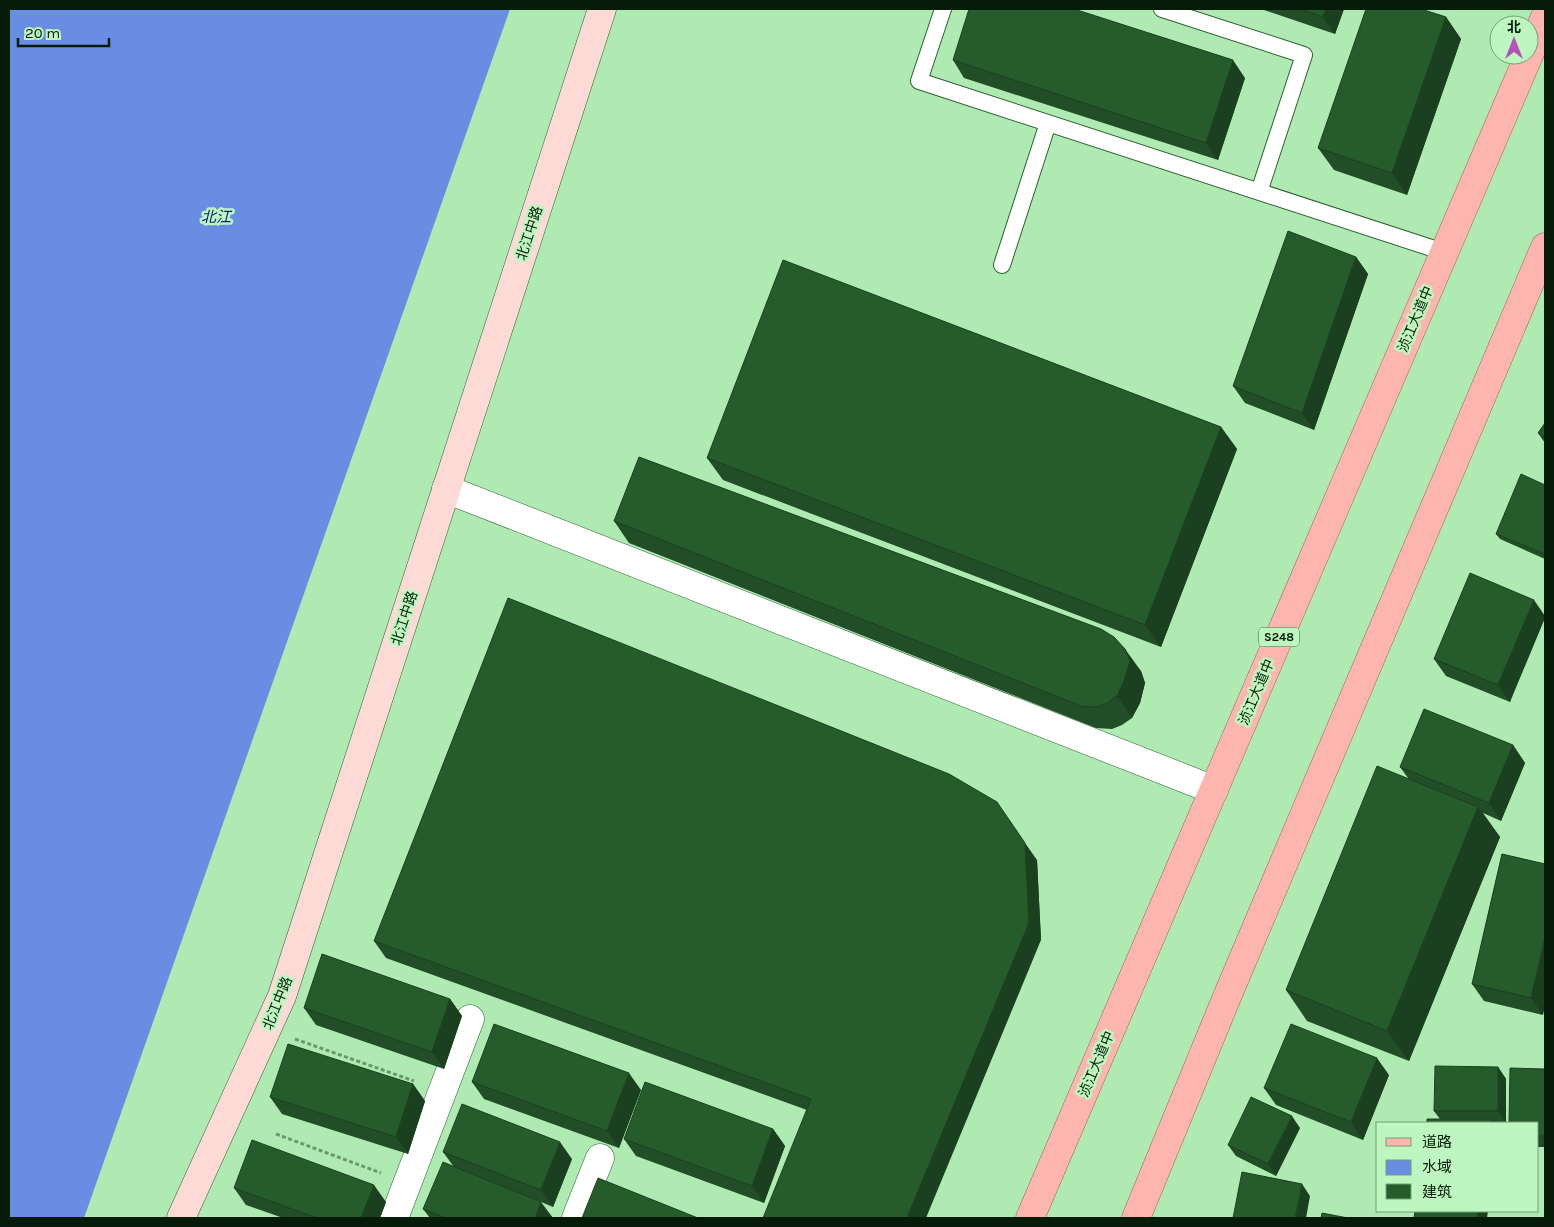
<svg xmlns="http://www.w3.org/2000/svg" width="1554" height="1227" viewBox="0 0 1554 1227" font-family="Karla,'Noto Sans SC',sans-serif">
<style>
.water{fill:#698de3}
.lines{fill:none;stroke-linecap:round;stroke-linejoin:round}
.lane-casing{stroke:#2c6131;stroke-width:18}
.street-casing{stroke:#2c6131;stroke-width:29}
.secondary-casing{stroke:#2c6131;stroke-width:29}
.primary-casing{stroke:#a56053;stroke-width:29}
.path{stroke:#6c976e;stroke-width:3;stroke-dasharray:4 2.5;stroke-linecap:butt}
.lane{stroke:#fff;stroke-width:16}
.street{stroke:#fff;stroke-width:28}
.secondary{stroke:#fedad7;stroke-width:28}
.primary{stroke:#fdb5b0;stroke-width:28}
.wall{fill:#214e26}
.shaded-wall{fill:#1b401f}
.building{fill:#265b2c;stroke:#1b401f}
.labels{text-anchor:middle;stroke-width:5;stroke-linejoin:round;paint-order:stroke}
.shield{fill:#bdf7bf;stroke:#3d5e3f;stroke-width:1}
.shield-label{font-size:12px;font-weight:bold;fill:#061c08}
.street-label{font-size:14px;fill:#061c08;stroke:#bdf7bf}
.water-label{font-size:15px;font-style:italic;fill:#06147a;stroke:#bdf7bf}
</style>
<rect width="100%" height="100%" fill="#b0eab3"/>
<path class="water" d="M9 9H510L84 1218H9Z"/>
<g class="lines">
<defs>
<path id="lane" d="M943 9 919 81 1444 252
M1162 9 1304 55 1259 192
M1002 265 1048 123"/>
<path id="street" d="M446 489 1214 790
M394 1218 470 1019
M576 1218 600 1158"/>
<path id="secondary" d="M181 1218 282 996 602 9"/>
<path id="primary" d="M1529 55 1545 17
M1030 1218 1529 55
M1136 1218 1229 992 1545 247"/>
</defs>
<use href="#lane" class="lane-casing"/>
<use href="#street" class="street-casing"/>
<use href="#secondary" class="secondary-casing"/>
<use href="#primary" class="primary-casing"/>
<path class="path" d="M295 1039 414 1081
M276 1134 381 1173"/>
<use href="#lane" class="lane"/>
<use href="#street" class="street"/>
<use href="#secondary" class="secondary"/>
<use href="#primary" class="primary"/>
</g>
<path class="wall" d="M1261 9H1344L1335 34Z
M1446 17 1461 39 1407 195 1334 170 1318 148Z
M953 60 1245 78 1218 160 964 78Z
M1356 257 1368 274 1314 430 1245 403 1233 386Z
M1545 423V443L1538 433Z
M1221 427 1237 449 1161 647 723 480 707 458Z
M1545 485V559L1500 539 1496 534Z
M614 521 1141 671 1145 683 1140 703 1132 718 1122 725 1112 729 1096 728 629 543Z
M1534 600 1510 702 1446 676 1434 659Z
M1513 745 1525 763 1501 821 1483 813 1500 837 1409 1061 1307 1021 1286 990 1408 778 1400 767Z
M1502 854 1543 1015 1484 1001 1472 984Z
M1037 860 1041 940 807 1110 386 958 374 941Z
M450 999 462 1016 444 1069 316 1025 304 1008Z
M1498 1067 1506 1079V1123L1440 1119 1434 1111Z
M1545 1069V1147H1538V1123Z
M1389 1075 1363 1140 1276 1105 1264 1088Z
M472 1082 641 1090 619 1148 484 1099Z
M413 1084 425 1101 408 1154 282 1114 270 1097Z
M1300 1128 1276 1176 1236 1156 1228 1145Z
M773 1129 785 1146 764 1203 636 1156 624 1139Z
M443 1152 572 1159 553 1207 534 1199 553 1218H430L423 1209 454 1167Z
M234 1188 386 1202 380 1218H283L246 1205Z"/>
<path class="shaded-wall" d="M1326 9H1344L1335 34 1323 17Z
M1446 17 1461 39 1407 195 1392 173Z
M1233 60 1245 78 1218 160 1206 143Z
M1356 257 1368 274 1314 430 1302 413Z
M1221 427 1237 449 1161 647 1145 625Z
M1534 600 1545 616V618L1510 702 1498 685Z
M1125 649 1141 671 1145 683 1140 703 1132 718 1117 696Z
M1513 745 1525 763 1501 821 1489 803Z
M1478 807 1500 837 1409 1061 1387 1031Z
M1025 843 1037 860 1041 940 926 1218H907Z
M1545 937V1006L1543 1015 1531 998Z
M450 999 462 1016 444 1069 432 1052Z
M1377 1058 1389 1075 1363 1140 1351 1122Z
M1498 1067 1506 1079V1123L1498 1111Z
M629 1073 641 1090 619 1148 607 1131Z
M413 1084 425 1101 408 1154 396 1137Z
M1292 1116 1300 1128 1276 1176 1268 1164Z
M773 1129 785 1146 764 1203 752 1186Z
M560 1142 572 1159 553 1207 541 1190Z
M1302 1184 1310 1196 1306 1218H1295Z
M374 1185 386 1202 380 1218H361Z
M541 1202 553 1218H535Z
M1478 1211H1488L1487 1218H1477Z"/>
<path class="building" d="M969 9H1074L1233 60 1206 143 953 60Z
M1300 9H1326L1323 17Z
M1366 9H1421L1446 17 1392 173 1318 148Z
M1288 231 1356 257 1302 413 1233 386Z
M783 260 1221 427 1145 625 707 458Z
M1545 423V438L1538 433Z
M639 457 1101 629 1114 637 1125 649 1130 661 1124 681 1117 696 1107 703 1096 707 1081 706 614 521Z
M1521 474 1545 485V554L1496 534Z
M1470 573 1534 600 1498 685 1434 659Z
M508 598 949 774 997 802 1025 843 1029 923 907 1218H763L811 1099 374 941Z
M1424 709 1513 745 1489 803 1400 767Z
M1377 766 1478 807 1387 1031 1286 990Z
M1502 854 1545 864V937L1531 998 1472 984Z
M322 954 450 999 432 1052 304 1008Z
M494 1024 629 1073 607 1131 472 1082Z
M1291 1024 1377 1058 1351 1122 1264 1088Z
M288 1044 413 1084 396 1137 270 1097Z
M1435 1066 1498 1067V1111H1434Z
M1510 1068 1545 1069V1136H1538V1123H1509Z
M645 1082 773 1129 752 1186 624 1139Z
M1251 1097 1292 1116 1268 1164 1228 1145Z
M462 1104 560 1142 541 1190 443 1152Z
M1427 1119H1492V1123H1427Z
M252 1140 374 1185 361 1218H317L234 1188Z
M443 1162 541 1202 535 1218H446L423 1209Z
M1242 1172 1302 1184 1295 1218H1233Z
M598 1178 698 1218H582Z
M1415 1211H1478L1477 1218H1414Z
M1322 1213 1348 1218H1321Z"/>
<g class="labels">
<rect class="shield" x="1259" y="627.5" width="40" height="19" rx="4"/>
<g class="shield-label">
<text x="1279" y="641">S248</text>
</g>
<g class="street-label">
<text transform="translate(529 233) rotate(-72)" y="5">北江中路</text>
<text transform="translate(1415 319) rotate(-67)" y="5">浈江大道中</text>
<text transform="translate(404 618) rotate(-72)" y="5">北江中路</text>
<text transform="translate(1256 692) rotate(-67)" y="5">浈江大道中</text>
<text transform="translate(277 1003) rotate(-68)" y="5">北江中路</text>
<text transform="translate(1096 1064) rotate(-67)" y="5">浈江大道中</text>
</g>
<g class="water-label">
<text x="216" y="222">北江</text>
</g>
</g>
<rect width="1554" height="1227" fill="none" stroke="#061c08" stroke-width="20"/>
<rect x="1376" y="1122" width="162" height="90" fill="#bdf7bf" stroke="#749f76"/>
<rect x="1386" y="1138" width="25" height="8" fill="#fdb5b0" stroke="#749f76"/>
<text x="1422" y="1147" font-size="15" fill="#061c08">道路</text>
<rect x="1386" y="1160" width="25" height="15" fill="#698de3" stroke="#749f76"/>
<text x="1422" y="1172" font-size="15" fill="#061c08">水域</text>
<rect x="1386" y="1184" width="25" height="15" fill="#265b2c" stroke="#749f76"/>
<text x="1422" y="1197" font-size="15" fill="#061c08">建筑</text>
<g transform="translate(1514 40)"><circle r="24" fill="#bdf7bf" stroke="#749f76"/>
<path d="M0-4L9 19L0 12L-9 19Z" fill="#b452b9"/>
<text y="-8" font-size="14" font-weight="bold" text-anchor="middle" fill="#061c08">北</text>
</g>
<path d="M18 38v8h91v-8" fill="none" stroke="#061c08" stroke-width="2.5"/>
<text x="25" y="38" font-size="15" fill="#061c08" stroke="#bdf7bf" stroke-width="4" paint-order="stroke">20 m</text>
</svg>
